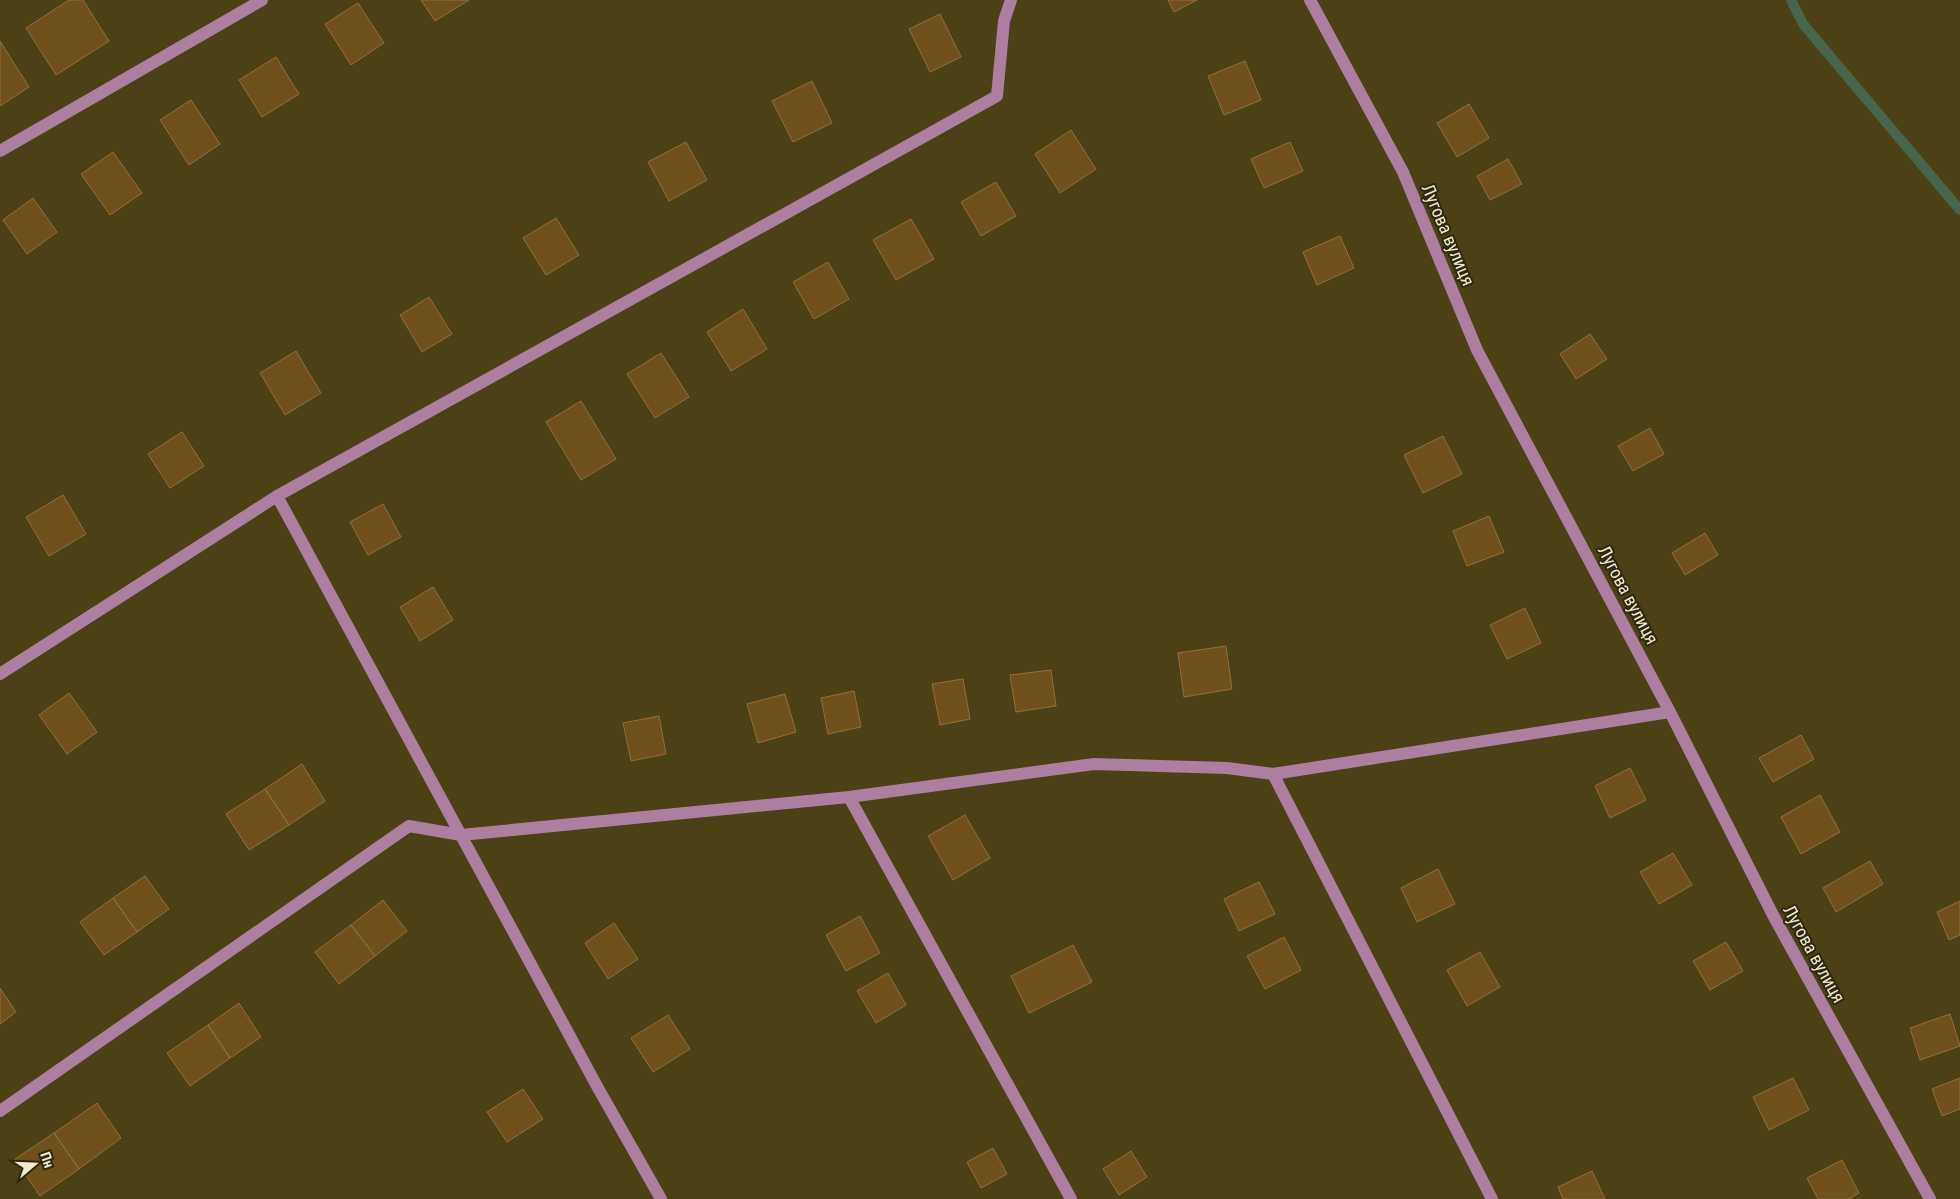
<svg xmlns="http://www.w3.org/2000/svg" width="1960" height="1199" viewBox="0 0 1960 1199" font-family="'Roboto Condensed',sans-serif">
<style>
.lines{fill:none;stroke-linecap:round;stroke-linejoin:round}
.stream{stroke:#4a654e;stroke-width:10}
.building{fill:#70511b;stroke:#92713e}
.minor{stroke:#ac7e9f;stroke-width:12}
.labels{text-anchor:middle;stroke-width:4;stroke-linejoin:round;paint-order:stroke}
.street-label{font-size:18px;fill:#f1ebcc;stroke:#2d280f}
</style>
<rect width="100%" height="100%" fill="#4b4114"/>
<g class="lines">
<path class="stream" d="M1791 0 1803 24 1960 210"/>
</g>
<path class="building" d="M69 0H83L109 41 56 75 26 28Z
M421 0H469L435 21Z
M1168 0H1197L1174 12Z
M358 3 384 43 351 65 325 24Z
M940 14 961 57 930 72 909 29Z
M0 41 29 87 0 106Z
M276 57 299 94 262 117 239 80Z
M1245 61 1261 100 1224 115 1208 76Z
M812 81 832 123 793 142 772 101Z
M191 100 220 144 189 165 160 120Z
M1469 104 1489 138 1457 157 1437 123Z
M1071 130 1096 169 1060 193 1035 154Z
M686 142 707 180 669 201 648 162Z
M1290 142 1303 171 1264 188 1251 159Z
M113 152 142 193 110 215 81 174Z
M1508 159 1522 184 1490 200 1477 176Z
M996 182 1016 216 981 236 961 202Z
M33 198 57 232 27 254 3 220Z
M556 218 579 255 546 275 523 238Z
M911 219 934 259 896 280 873 240Z
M1340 236 1354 268 1317 285 1303 252Z
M828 262 849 299 814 319 793 282Z
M429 297 452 334 422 352 400 315Z
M743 309 767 349 731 371 707 332Z
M1590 334 1607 359 1576 379 1560 354Z
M296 351 321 393 285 415 260 373Z
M661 353 689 397 655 418 627 374Z
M581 401 616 459 581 480 546 422Z
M1650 428 1664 454 1633 471 1618 446Z
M182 432 204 466 170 488 148 454Z
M1443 436 1462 474 1423 493 1404 455Z
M63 495 86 534 49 556 26 517Z
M383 504 401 537 368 555 350 522Z
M1489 516 1504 552 1467 566 1453 531Z
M1705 533 1718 555 1685 575 1672 553Z
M433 587 453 620 420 641 400 607Z
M1525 608 1541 643 1507 659 1490 625Z
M1226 646 1232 689 1184 697 1178 653Z
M1051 670 1056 706 1016 712 1010 675Z
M963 679 970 719 940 725 932 684Z
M854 691 861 727 828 734 821 698Z
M69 693 97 732 67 754 39 715Z
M785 694 796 732 758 743 747 704Z
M659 716 666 754 631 761 623 723Z
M1801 735 1814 759 1773 782 1759 758Z
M302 764 325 801 289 825 265 789Z
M1630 768 1646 800 1610 818 1595 786Z
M265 789 289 825 249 850 226 814Z
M1820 795 1840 832 1801 854 1781 817Z
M965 815 990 858 953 880 928 836Z
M1673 853 1692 885 1659 904 1640 872Z
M1870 861 1883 884 1836 912 1823 888Z
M1438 869 1455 904 1417 922 1401 888Z
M145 876 169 909 137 932 113 898Z
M1259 882 1275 914 1239 931 1224 899Z
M113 898 137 932 104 955 80 922Z
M383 900 407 931 375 956 351 925Z
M1960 901V935L1949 940 1937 912Z
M860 916 880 953 846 971 826 935Z
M614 923 638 959 608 979 585 943Z
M351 925 375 956 339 984 315 952Z
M1284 937 1301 970 1265 989 1247 956Z
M1726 942 1743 971 1710 990 1693 961Z
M1073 945 1092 982 1029 1013 1011 976Z
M1480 952 1500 987 1467 1006 1447 970Z
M888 973 906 1005 876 1023 857 991Z
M0 988 16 1012 0 1024Z
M239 1003 261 1037 230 1058 208 1025Z
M1950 1014 1960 1046 1920 1060 1910 1028Z
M668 1015 690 1049 653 1072 631 1038Z
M208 1025 230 1058 190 1086 167 1053Z
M1793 1078 1809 1110 1769 1130 1753 1097Z
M1960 1078V1109L1942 1116 1932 1089Z
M523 1089 543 1119 507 1142 487 1112Z
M97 1103 121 1138 79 1169 54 1133Z
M54 1133 79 1169 40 1196 15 1159Z
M993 1148 1007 1174 981 1188 967 1162Z
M1131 1151 1147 1177 1119 1195 1103 1169Z
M1842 1160 1859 1193 1849 1199H1818L1807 1178Z
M1592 1171 1605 1199H1563L1558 1187Z"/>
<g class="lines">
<path class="minor" d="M1310 0 1403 172 1477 350 1670 712 1774 917 1930 1199
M0 151 262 0
M277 496 598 1088 661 1199
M0 674 277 496 997 96 1004 21 1011 0
M1273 774 1492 1199
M849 797 1071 1199
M0 1111 409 826 461 835 849 797 1094 764 1227 768 1273 774 1670 712"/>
</g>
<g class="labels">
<g class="street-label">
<text transform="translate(1448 235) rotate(67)" y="6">Лугова вулиця</text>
<text transform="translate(1628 595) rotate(62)" y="6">Лугова вулиця</text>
<text transform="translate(1814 954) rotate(61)" y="6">Лугова вулиця</text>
</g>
</g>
<g transform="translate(35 1164) rotate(71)" stroke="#2d280f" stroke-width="4" paint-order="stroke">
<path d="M0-4L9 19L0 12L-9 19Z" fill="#f1ebcc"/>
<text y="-8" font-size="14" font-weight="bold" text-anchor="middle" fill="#f1ebcc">Пн</text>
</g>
</svg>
